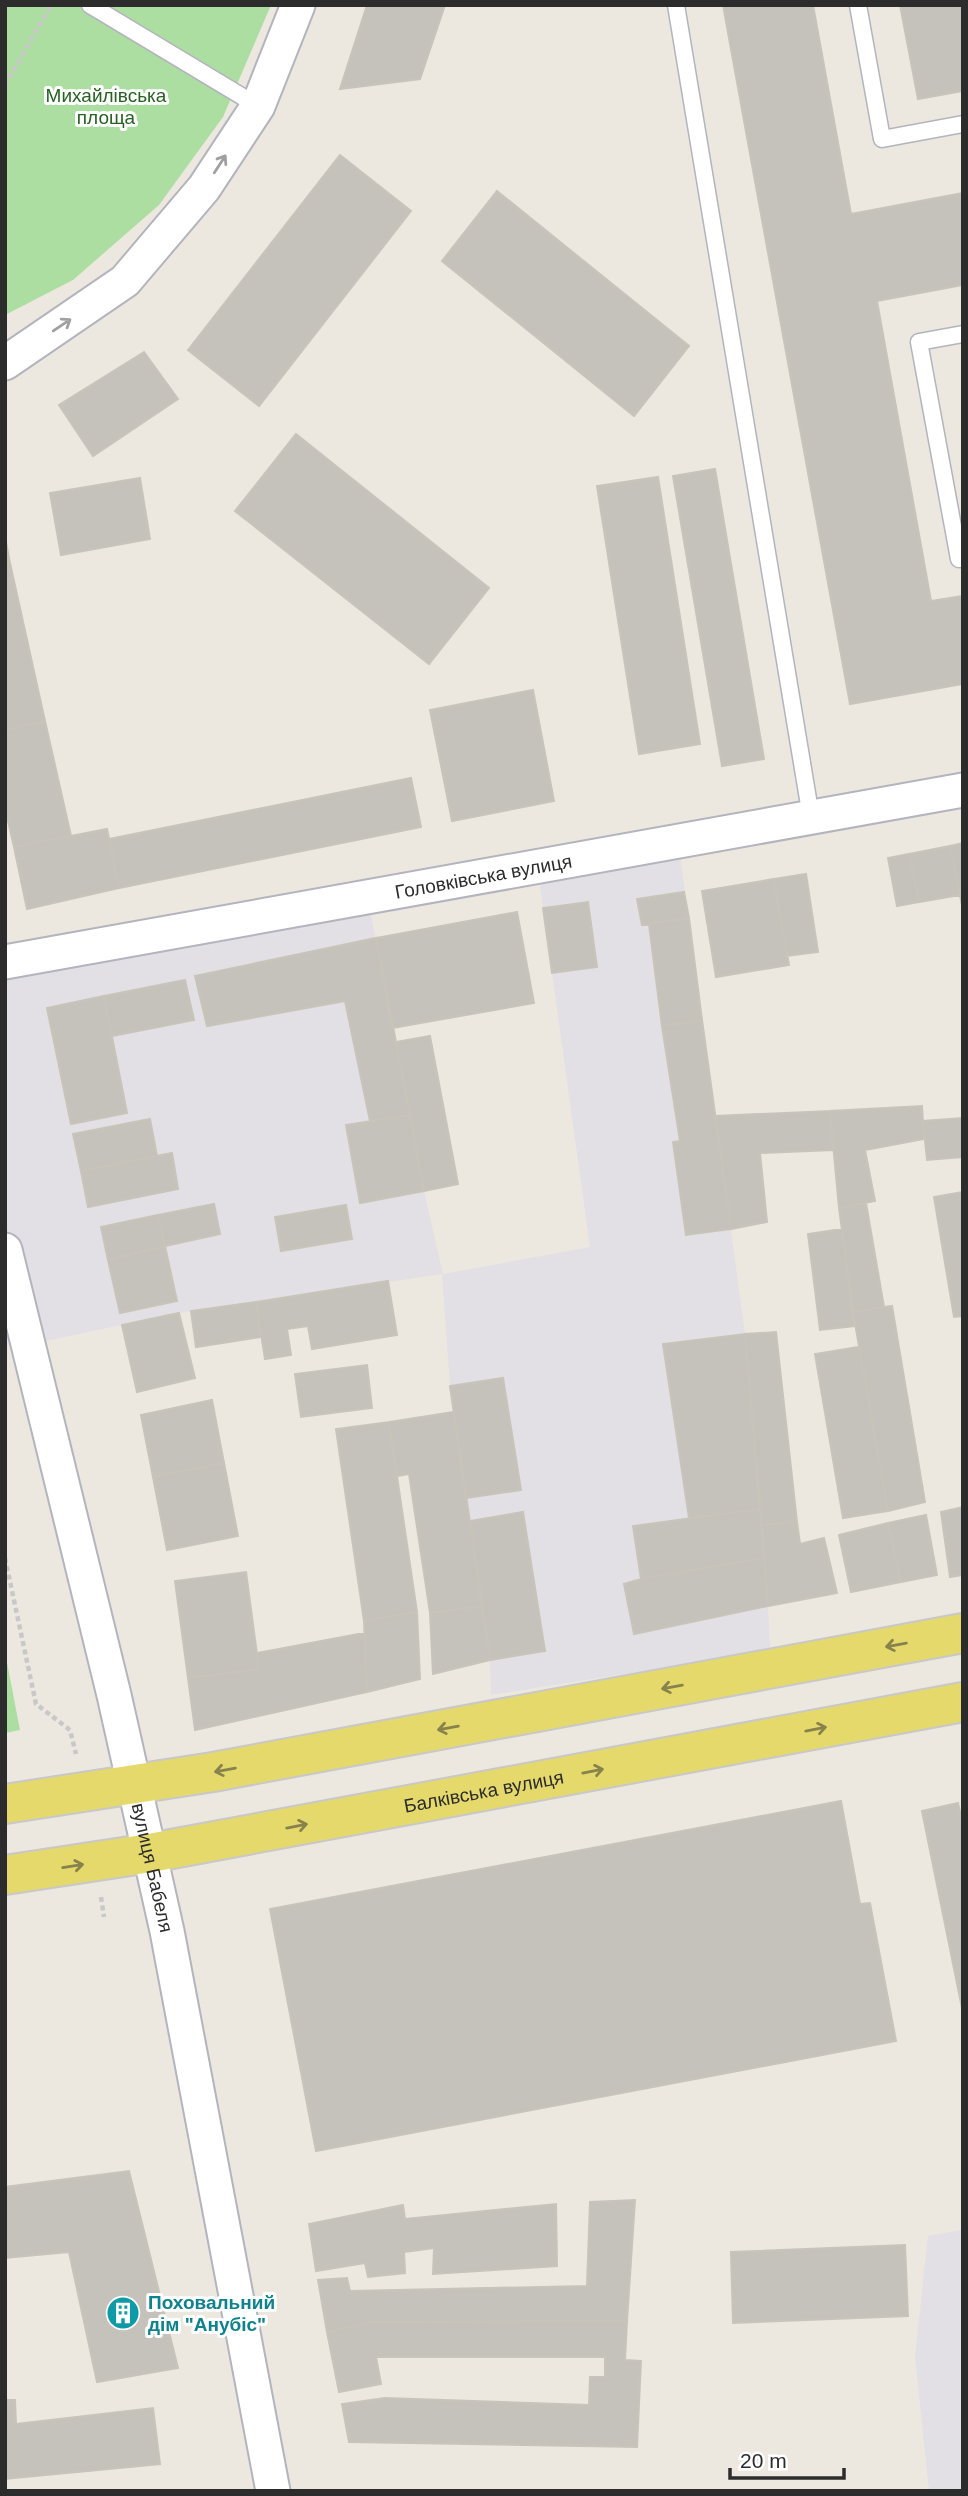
<svg xmlns="http://www.w3.org/2000/svg" width="968" height="2496" viewBox="0 0 968 2496" font-family="Helvetica,sans-serif">
<style>
.industrial{fill:#e2dfe5}
.green{fill:#addea1}
.building{fill:#c5c2bb;stroke:#c8c4b9;stroke-width:2}
.lines{fill:none;stroke-linecap:round;stroke-linejoin:round}
.lane-casing{stroke:#b3b4be;stroke-width:19}
.street-casing{stroke:#b3b4be;stroke-width:37}
.primary-casing{stroke:#c8c8c8;stroke-width:42}
.path{stroke:#c8c8c8;stroke-width:4.5;stroke-dasharray:5 3.5;stroke-linecap:butt}
.lane{stroke:#fff;stroke-width:16}
.street{stroke:#fff;stroke-width:33}
.primary{stroke:#e5d96c;stroke-width:38}
.oneway{stroke:#a0a0a0}
.oneway2{stroke:#88824c}
.labels{text-anchor:middle;stroke-width:6;stroke-linejoin:round;paint-order:stroke}
.park-label{font-size:19px;fill:#266321;stroke:#fff}
.street-label{font-size:19px;fill:#2c2c2c;stroke:#fff}
.culture-label{font-size:19px;font-weight:bold;fill:#0d838f;stroke:#fff;text-anchor:start}
</style>
<rect width="100%" height="100%" fill="#ece8e0"/>
<path class="industrial" d="M679 848 745 1334 768 1606 770 1651 491 1695 490 1660 450 1386 442 1274 179 1313 31 1344 5 1238V967L368 899 424 1191 443 1274 590 1247 538 872Z
M963 2230V2491H929L915 2356 928 2236Z"/>
<path class="green" d="M5 5H271L223 117 159 205 73 280 5 315Z
M5 1652 20 1730 5 1733Z"/>
<path class="building" d="M367 5H445L420 79 340 89Z
M723 5H813L851 214 963 193V285L877 301 931 601 963 596V684L850 704Z
M900 5H963V91L918 99Z
M340 155 411 211 259 406 188 350Z
M497 191 689 346 634 416 442 261Z
M144 352 178 399 93 456 59 405Z
M296 434 489 588 429 664 235 511Z
M715 469 764 759 722 766 673 476Z
M658 477 700 744 639 754 597 486Z
M140 478 150 539 61 555 50 493Z
M5 537 10 563 5 564Z
M10 563 45 721 5 730V564Z
M533 690 554 801 452 821 430 710Z
M45 721 71 836 14 847 5 808V730Z
M411 778 421 827 119 888 109 839Z
M107 829 119 888 27 909 14 847Z
M963 843V910L950 846Z
M950 846 960 895 919 902 909 854Z
M909 854 919 902 897 906 888 858Z
M806 874 818 952 787 956 774 879Z
M774 879 789 965 716 977 702 891Z
M684 892 689 918 642 925 637 899Z
M588 902 597 967 552 973 543 908Z
M517 912 534 1003 392 1028 376 938Z
M689 918 702 1020 662 1026 649 924Z
M376 938 410 1115 370 1121 345 1001 207 1026 195 976Z
M185 980 194 1020 112 1036 104 996Z
M104 996 127 1113 71 1124 47 1008Z
M702 1020 731 1229 686 1235 673 1142 680 1141 662 1026Z
M430 1036 458 1184 424 1191 396 1042Z
M922 1106 924 1139 865 1150 875 1201 839 1208 830 1111Z
M830 1111 833 1150 760 1153 767 1222 731 1229 715 1116Z
M410 1115 424 1191 360 1203 346 1125Z
M963 1118V1157L927 1160 923 1121Z
M150 1119 157 1156 81 1171 73 1134Z
M172 1153 178 1189 88 1207 81 1171Z
M963 1192V1316L954 1317 934 1197Z
M866 1203 884 1307 853 1312 839 1208Z
M214 1204 220 1234 165 1246 158 1215Z
M346 1205 352 1239 281 1251 275 1217Z
M158 1215 165 1246 108 1260 101 1227Z
M842 1229 854 1326 820 1330 808 1234Z
M165 1246 177 1301 120 1313 108 1260Z
M388 1281 397 1335 312 1349 308 1326 287 1329 291 1355 265 1359 256 1302Z
M256 1302 261 1337 196 1347 191 1311Z
M892 1306 925 1502 888 1511 853 1312Z
M179 1313 195 1378 137 1392 122 1325Z
M776 1332 797 1522 762 1525 745 1334Z
M745 1334 760 1509 689 1518 663 1344Z
M859 1347 888 1511 843 1518 815 1354Z
M367 1365 372 1408 301 1417 295 1374Z
M503 1378 521 1490 466 1498 450 1386Z
M212 1400 224 1463 153 1477 141 1415Z
M454 1412 482 1606 430 1613 409 1474 397 1476 389 1422Z
M389 1422 417 1612 364 1621 336 1429Z
M224 1463 238 1536 167 1550 153 1477Z
M963 1507V1575L950 1577 941 1512Z
M760 1509 764 1558 641 1579 633 1526Z
M523 1512 545 1651 490 1660 470 1521Z
M926 1515 937 1575 901 1582 888 1523Z
M797 1522 800 1544 824 1538 837 1593 768 1606 762 1525Z
M888 1523 901 1582 851 1592 839 1535Z
M764 1558 768 1606 634 1634 624 1584 641 1579Z
M246 1572 259 1669 188 1678 175 1581Z
M482 1606 490 1660 433 1674 430 1613Z
M417 1612 420 1679 367 1692 364 1621Z
M364 1633 367 1692 195 1730 188 1678 259 1669 257 1653Z
M841 1801 860 1904 870 1903 896 2041 316 2151 270 1909Z
M958 1803 963 1825V2013L922 1811Z
M129 2171 178 2368 97 2382 69 2252 5 2258V2187Z
M635 2200 627 2321 371 2322 327 2332 318 2280 347 2278 350 2291 587 2286 590 2202Z
M556 2204 557 2266 433 2274 434 2248 404 2252 405 2273 368 2277 365 2263 316 2271 309 2224 403 2205 405 2219Z
M905 2245 908 2316 733 2323 731 2252Z
M627 2321 625 2360 641 2361 637 2447 349 2442 342 2404 385 2398 589 2405 590 2377H605V2357H376L381 2384 339 2392 327 2332 371 2322Z
M5 2400H15L16 2424 153 2408 160 2464 5 2479Z"/>
<g class="lines">
<defs>
<path id="lane" d="M90 5 258 106
M676 5 811 817
M858 5 882 139 963 124
M963 334 919 342 959 559H963"/>
<g id="street">
<path d="M5 363 125 281 204 188 258 106 298 5"/>
<path id="s1" d="M5 962 963 790"/>
<path id="s2" d="M5 1250 114 1695 167 1931 273 2491"/>
</g>
<g id="primary">
<path d="M5 1804 213 1772 963 1633"/>
<path id="s3" d="M5 1875 150 1853 963 1702"/>
</g>
</defs>
<use href="#lane" class="lane-casing"/>
<use href="#street" class="street-casing"/>
<use href="#primary" class="primary-casing"/>
<path class="path" d="M5 85 51 5
M5 1558 36 1704 70 1730 76 1754
M101 1897 104 1917"/>
<use href="#lane" class="lane"/>
<use href="#street" class="street"/>
<use href="#primary" class="primary"/>
</g>
<defs><path id="oneway-shaft" d="M-6 0H5M1.5-3L5.5 0L1.5 3" fill="none" stroke-width="1.6" stroke-linecap="round" stroke-linejoin="round" transform="scale(1.75)"/></defs>
<g class="oneway">
<use href="#oneway-shaft" transform="translate(220 164) rotate(-57)"/>
<use href="#oneway-shaft" transform="translate(62 325) rotate(-34)"/>
</g>
<g class="oneway2">
<use href="#oneway-shaft" transform="translate(896 1645) rotate(170)"/>
<use href="#oneway-shaft" transform="translate(672 1687) rotate(170)"/>
<use href="#oneway-shaft" transform="translate(448 1728) rotate(170)"/>
<use href="#oneway-shaft" transform="translate(816 1729) rotate(-11)"/>
<use href="#oneway-shaft" transform="translate(225 1770) rotate(170)"/>
<use href="#oneway-shaft" transform="translate(593 1771) rotate(-11)"/>
<use href="#oneway-shaft" transform="translate(297 1826) rotate(-11)"/>
<use href="#oneway-shaft" transform="translate(73 1866) rotate(-9)"/>
</g>
<defs>
<symbol id="building-disc" viewBox="-11 -11 22 22"><circle r="9.5" fill="#0f9aa8" stroke="#fff"/><path d="M-4-6H4V6H1V3H-1V6H-4ZM-2.5-4.3h1.7v1.8h-1.7ZM.8-4.3h1.7v1.8H.8ZM-2.5-1h1.7V.8h-1.7ZM.8-1h1.7V.8H.8Z" fill="#fff"/></symbol>
</defs>
<g fill-rule="evenodd">
<use href="#building-disc" x="104" y="2294" width="38" height="38"/>
</g>
<g class="labels">
<g class="park-label">
<text x="106" y="102">Михайлівська<tspan x="106" dy="22">площа</tspan></text>
</g>
<g class="street-label">
<text dy="7" stroke="none"><textPath href="#s1" startOffset="486">Головківська вулиця</textPath></text>
<text dy="7" stroke="none"><textPath href="#s3" startOffset="486">Балківська вулиця</textPath></text>
<text dy="7" stroke="none"><textPath href="#s2" startOffset="635">вулиця Бабеля</textPath></text>
</g>
<g class="culture-label">
<text x="148" y="2309">Поховальний<tspan x="148" dy="22">дім "Анубіс"</tspan></text>
</g>
</g>
<rect width="968" height="2496" fill="none" stroke="#2c2c2c" stroke-width="14"/>
<path d="M730 2468v10h114v-10" fill="none" stroke="#2c2c2c" stroke-width="3.5"/>
<text x="740" y="2468" font-size="21" fill="#2c2c2c" stroke="#ffffff" stroke-width="5" paint-order="stroke">20 m</text>
</svg>
